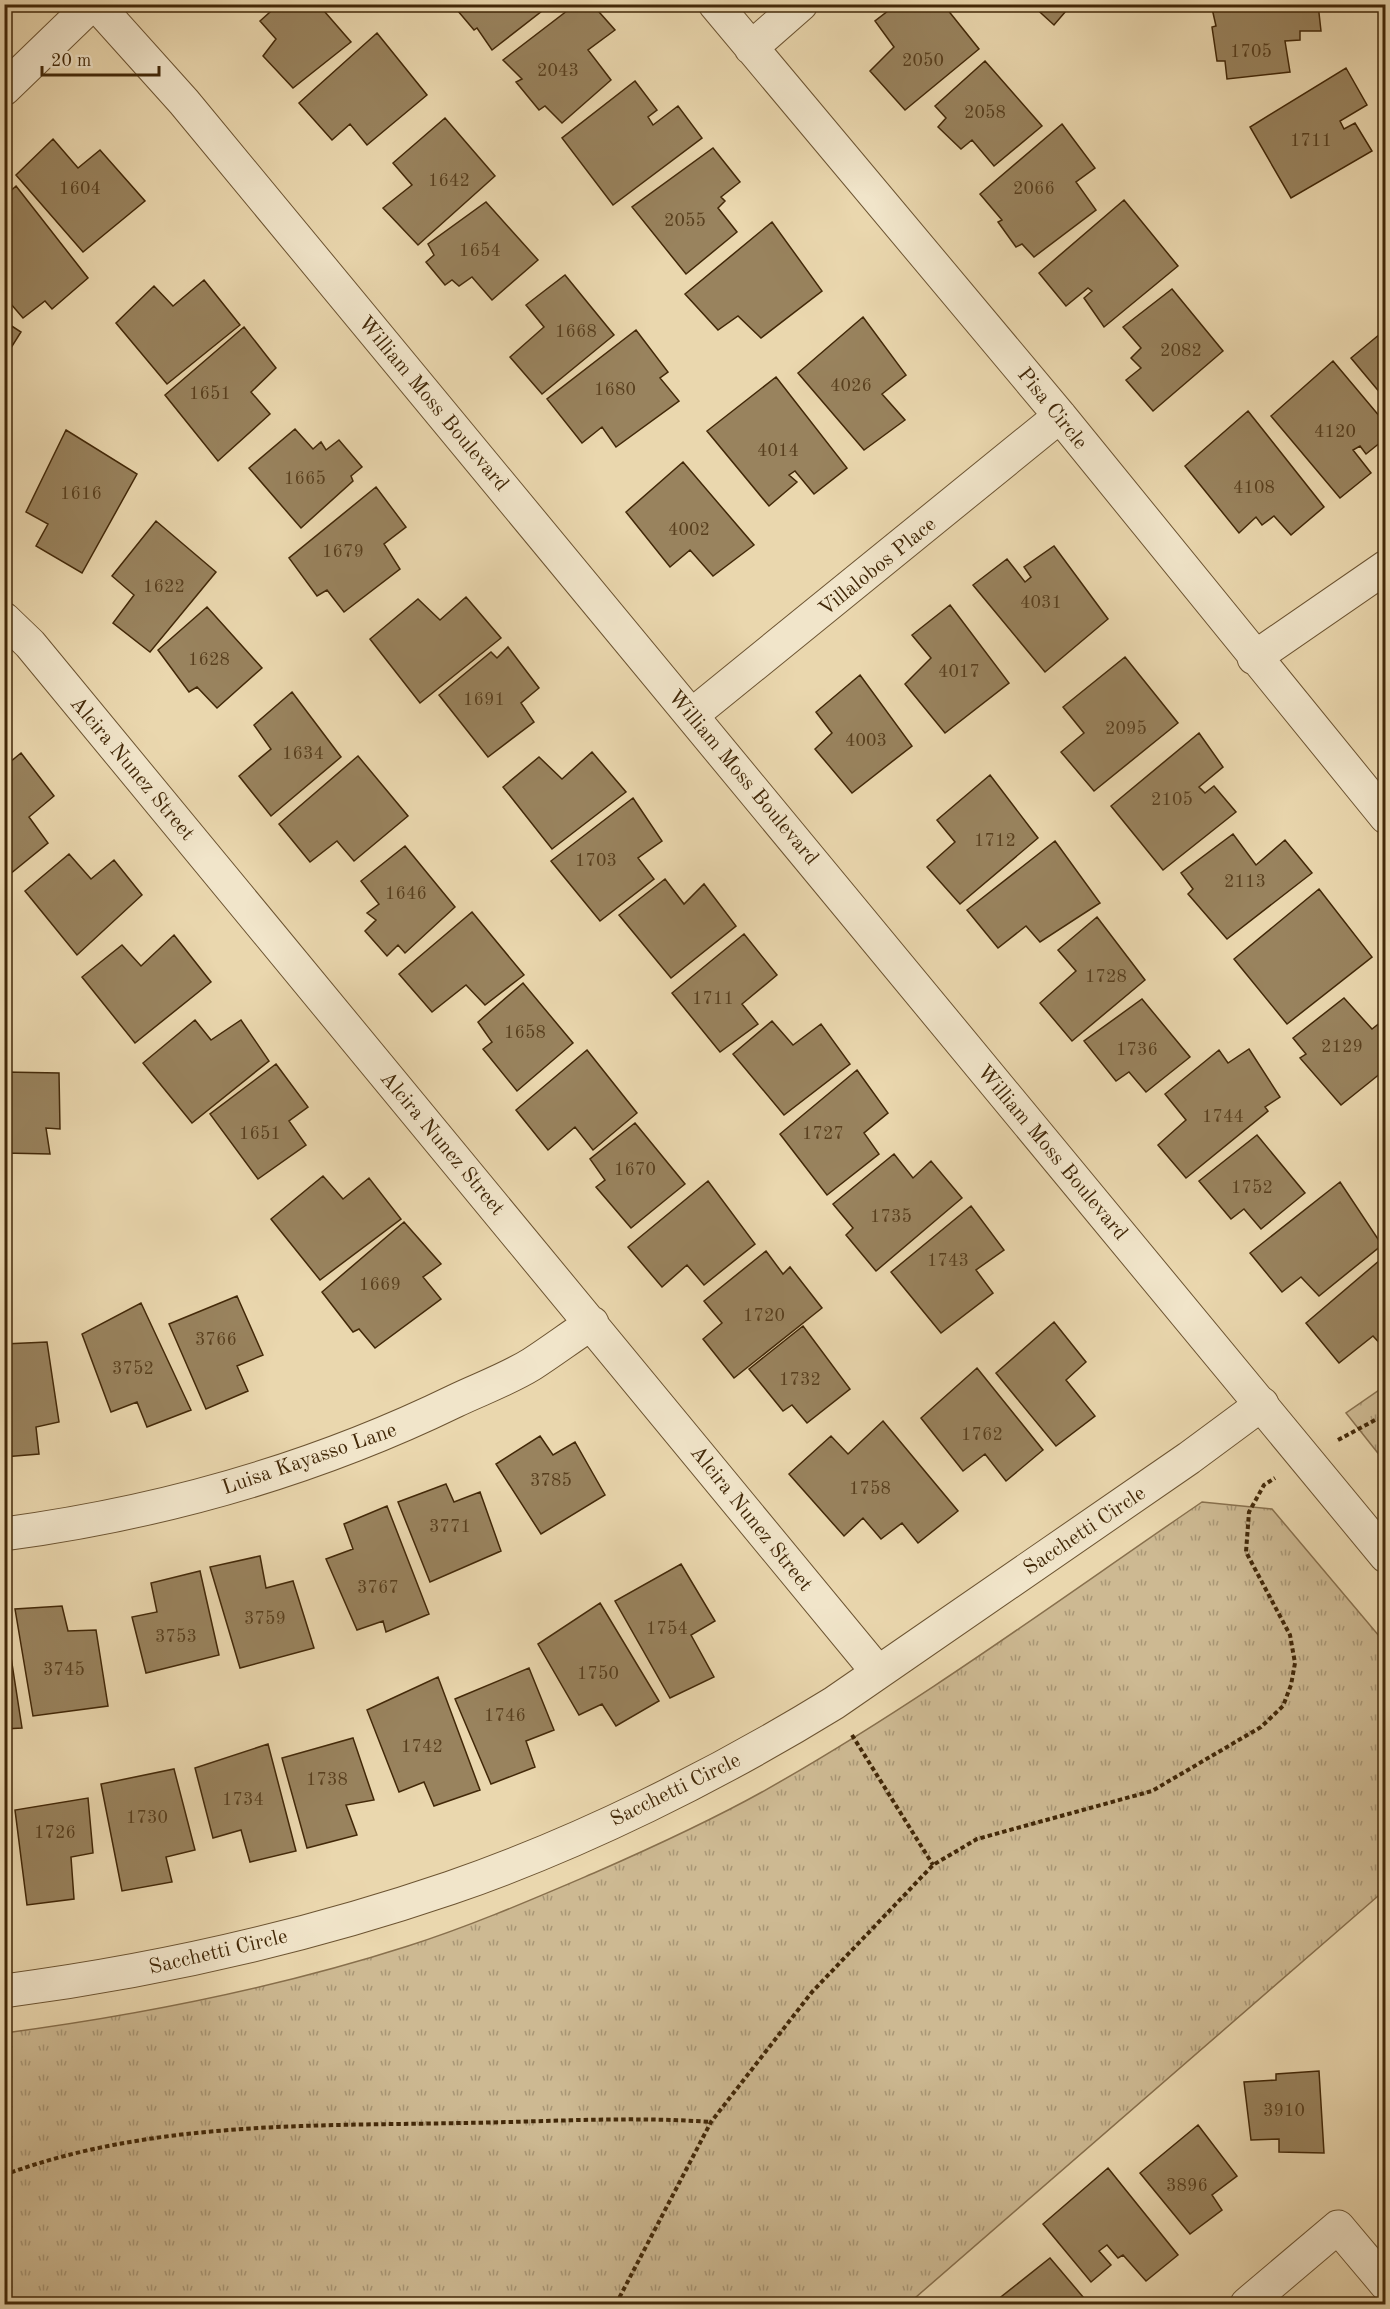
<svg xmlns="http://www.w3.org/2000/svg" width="1390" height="2309" viewBox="0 0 1390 2309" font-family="'Old Standard TT',serif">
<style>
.grass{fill:url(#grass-tufts);stroke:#88704d;stroke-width:1.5}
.building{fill:#99835e;stroke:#422808;stroke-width:1.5}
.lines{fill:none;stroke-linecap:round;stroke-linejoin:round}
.minor-casing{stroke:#6c5432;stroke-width:35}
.tertiary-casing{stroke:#6c5432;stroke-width:35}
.path{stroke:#422808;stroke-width:4;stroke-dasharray:4.5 3;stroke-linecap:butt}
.minor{stroke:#f1e5ca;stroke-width:33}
.tertiary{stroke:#f1e5ca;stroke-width:33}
.labels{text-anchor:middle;stroke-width:4.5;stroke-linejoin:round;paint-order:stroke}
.number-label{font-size:18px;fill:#583f1e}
.street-label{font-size:21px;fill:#422808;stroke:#f1e5ca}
</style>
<defs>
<pattern id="grass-tufts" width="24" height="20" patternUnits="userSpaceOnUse" patternTransform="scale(1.5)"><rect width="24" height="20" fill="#cdb992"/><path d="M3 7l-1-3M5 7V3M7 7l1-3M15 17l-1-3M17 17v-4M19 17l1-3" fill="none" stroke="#a89675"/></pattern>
</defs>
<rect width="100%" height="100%" fill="#ead7ae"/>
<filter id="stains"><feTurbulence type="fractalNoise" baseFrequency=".00333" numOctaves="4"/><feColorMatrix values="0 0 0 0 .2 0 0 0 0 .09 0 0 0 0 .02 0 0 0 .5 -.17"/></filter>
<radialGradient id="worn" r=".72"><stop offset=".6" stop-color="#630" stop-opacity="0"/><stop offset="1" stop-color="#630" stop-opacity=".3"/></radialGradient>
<path class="grass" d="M1385 1386V1462L1346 1413Z
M1202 1502 1272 1509 1385 1643V1890L908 2304H5V2033C140 2015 277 1988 408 1946 471 1926 533 1899 594 1873 651 1848 708 1822 762 1792 915 1706 1057 1601 1202 1502Z"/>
<path class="building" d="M279 4H318L351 42 293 88 263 56 276 39 260 21Z
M452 4H551L492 50 477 28 474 30Z
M576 4H592L615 30 588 50 611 80 562 123 545 106 539 110 516 82 522 79 503 60Z
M897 4H943L979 49 905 110 870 71 894 47 875 21Z
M1031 4H1072L1054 25Z
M1211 4H1318L1321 31H1300V40L1285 41 1290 72 1227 79 1225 61H1217L1212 27 1216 26Z
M377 33 427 95 367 145 350 124 332 140 299 103Z
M985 61 1042 126 994 166 972 140 961 149 938 127 946 118 935 106Z
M1346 68 1367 105 1340 121 1344 129 1355 123 1372 151 1291 198 1250 127Z
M635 81 657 110 648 117 653 125 678 106 702 138 613 205 562 138Z
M445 118 495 176 418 245 383 208 412 185 393 163Z
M1062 124 1095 168 1076 182 1096 210 1034 257 1022 244 1016 247 998 222 1002 220 980 194Z
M53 139 78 168 100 150 145 201 83 252 16 175Z
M713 148 740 182 721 197 725 201 718 208 737 232 686 274 632 207Z
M16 186 88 278 52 309 45 301 23 318 4 296V197Z
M1124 200 1178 266 1104 327 1084 298 1092 291 1088 288 1066 306 1039 273Z
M486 202 538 260 492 300 472 277 459 286 452 280 445 285 426 262 434 255 428 244Z
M772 222 822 291 761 338 738 316 718 330 685 294Z
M565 275 614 335 542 394 510 357 544 327 526 305Z
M204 280 240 325 167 384 116 323 154 286 173 306Z
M1172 289 1223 351 1153 411 1126 380 1141 368 1131 358 1141 348 1123 327Z
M863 317 906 375 882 394 905 420 864 450 798 373Z
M4 321 21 332 4 359Z
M244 327 276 368 251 392 270 414 218 461 165 395Z
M1386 329V400L1351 358Z
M636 330 668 372 660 378 679 401 616 447 602 427 582 443 547 399Z
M1333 361 1386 424V438L1366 454 1360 446 1353 450 1371 473 1340 498 1271 416Z
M776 377 847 468 814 494 795 471 789 475 797 482 769 506 707 431Z
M1248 411 1324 507 1291 535 1274 516 1262 525 1256 517 1239 533 1185 466Z
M295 429 313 449 321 442 326 450 339 440 362 467 351 476 353 481 301 528 249 468Z
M66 430 137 474 82 573 36 546 48 524 26 512Z
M683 462 754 545 713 576 690 550 670 567 626 512Z
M376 487 406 527 384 544 400 569 344 612 327 590 317 596 289 558Z
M156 521 216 572 150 652 113 623 134 595 112 576Z
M1054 546 1108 619 1045 672 973 585 1007 559 1025 582 1031 577 1024 567Z
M466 597 501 638 420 703 370 639 418 599 440 620Z
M950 605 1009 683 945 733 905 684 931 658 912 635Z
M207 607 262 668 217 708 197 687 189 692 158 650Z
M508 647 539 688 521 703 534 722 488 757 439 695 491 652 497 658Z
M1125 657 1178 723 1094 791 1061 752 1084 733 1063 707Z
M860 675 912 746 852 793 815 749 832 733 816 712Z
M292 692 341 757 271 816 239 776 271 749 254 725Z
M1199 733 1223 767 1199 787 1205 793 1214 786 1236 812 1163 870 1111 806Z
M592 752 626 792 552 849 503 787 539 757 562 779Z
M21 753 54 796 29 817 48 843 4 879V767Z
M358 756 408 816 354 861 337 841 310 862 279 824Z
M990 775 1038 838 960 904 927 867 955 842 937 820Z
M633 798 662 841 638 858 654 879 600 921 551 861Z
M1233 834 1256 865 1285 840 1312 873 1227 939 1188 894 1193 889 1181 873Z
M1055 841 1100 903 1040 942 1026 926 998 948 967 910Z
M405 846 455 907 405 953 398 945 387 956 365 931 376 920 367 913 379 904 361 881Z
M69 854 91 879 114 860 142 895 77 955 25 891Z
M665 879 684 904 704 884 736 926 671 978 619 915Z
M1319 889 1372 957 1287 1024 1234 959Z
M472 912 524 975 485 1005 466 985 432 1012 399 974Z
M1097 917 1145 980 1072 1041 1040 1003 1076 971 1058 950Z
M744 934 777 975 742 1004 758 1024 720 1052 672 993Z
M174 935 211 982 135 1043 82 977 122 945 141 966Z
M523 983 573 1043 517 1091 483 1049 492 1042 478 1022Z
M1344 998 1372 1029 1386 1018V1069L1341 1105 1300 1058 1306 1054 1293 1038Z
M1142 999 1190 1057 1146 1092 1129 1072 1116 1081 1084 1041Z
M195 1020 211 1040 241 1020 269 1061 192 1123 143 1063Z
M772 1021 793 1045 821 1024 850 1064 784 1115 733 1054Z
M1249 1049 1280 1097 1265 1107 1268 1111 1186 1178 1158 1145 1186 1120 1165 1094 1219 1050 1228 1063Z
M587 1050 637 1113 593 1150 575 1127 548 1150 516 1110Z
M276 1064 308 1107 289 1121 306 1145 258 1179 210 1114Z
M857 1070 888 1113 864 1133 879 1154 827 1195 780 1134Z
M4 1072 59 1073 60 1129 46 1128 50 1154 4 1153Z
M635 1123 685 1184 631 1228 596 1187 605 1180 590 1159Z
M1257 1135 1305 1193 1261 1229 1244 1209 1231 1219 1199 1181Z
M894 1154 913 1178 931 1161 962 1198 876 1271 846 1235 853 1228 833 1204Z
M323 1176 343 1199 369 1178 401 1219 320 1280 271 1219Z
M708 1181 755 1244 704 1285 687 1265 662 1287 628 1247Z
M1340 1182 1382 1245 1319 1296 1301 1277 1282 1292 1250 1253Z
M971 1206 1004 1250 976 1270 993 1293 941 1333 891 1272Z
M404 1222 441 1264 423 1277 441 1299 375 1348 359 1329 353 1332 322 1292Z
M766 1251 783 1274 790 1267 822 1308 734 1378 703 1339 722 1323 704 1301Z
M1380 1260 1386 1267V1350L1373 1336 1339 1363 1306 1323Z
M237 1296 263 1355 237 1366 248 1391 206 1409 169 1324Z
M141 1303 191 1410 147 1427 137 1402 111 1412 82 1334Z
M1054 1322 1086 1362 1066 1380 1095 1416 1056 1446 996 1373Z
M803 1326 850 1389 807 1423 792 1405 783 1411 749 1369Z
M47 1342 59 1422 36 1427 39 1454 4 1457V1344Z
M977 1368 1043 1450 1006 1481 985 1454 963 1471 921 1418Z
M883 1421 958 1511 918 1543 902 1523 881 1539 863 1518 844 1536 789 1474 831 1436 848 1454Z
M540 1436 553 1455 575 1442 605 1495 541 1534 496 1464Z
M446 1484 454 1502 480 1492 501 1551 430 1582 398 1502Z
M387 1506 429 1614 386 1632 383 1621 357 1630 326 1559 353 1549 344 1524Z
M260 1556 266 1588 293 1581 314 1648 240 1668 210 1567Z
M681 1564 715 1621 691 1635 714 1677 670 1698 615 1601Z
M200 1571 219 1655 146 1673 132 1617 157 1612 151 1583Z
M600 1603 659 1701 616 1726 602 1704 579 1715 538 1644Z
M62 1606 68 1631 96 1630 108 1706 33 1716 15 1609Z
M4 1612 22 1728 4 1729Z
M529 1668 554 1730 526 1741 535 1767 491 1784 455 1699Z
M438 1677 480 1790 434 1806 424 1782 399 1792 367 1710Z
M353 1738 374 1800 346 1805 357 1835 307 1848 282 1758Z
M268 1744 296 1851 250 1862 241 1830 213 1838 195 1768Z
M174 1769 195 1850 166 1857 172 1882 122 1891 101 1784Z
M88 1798 93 1853 71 1857 74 1899 27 1905 15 1810Z
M1319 2071 1324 2153 1279 2152V2139L1251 2140 1244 2082 1276 2080V2074Z
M1198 2125 1237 2176 1212 2195 1222 2210 1190 2234 1140 2173Z
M1386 2142V2155L1379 2149Z
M1108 2168 1178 2255 1146 2281 1123 2255 1118 2258 1107 2245 1099 2251 1111 2265 1091 2282 1043 2224Z
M1050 2258 1089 2304H992Z"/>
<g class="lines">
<defs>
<path id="minor" d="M715 4 1060 416 1386 817
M751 48 801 4
M4 89 92 4
M4 619 30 644 877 1671
M1254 658 1386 567
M692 715 1060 416
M4 1534C160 1513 313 1470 455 1401 480 1389 508 1379 532 1364 552 1351 572 1336 592 1323
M4 1991C156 1971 306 1937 450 1888 581 1843 717 1775 834 1703L1189 1458 1262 1404
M1247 2304 1338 2227 1386 2284"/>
<path id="tertiary" d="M96 4 184 102 1386 1556"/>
</defs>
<use href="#minor" class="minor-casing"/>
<use href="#tertiary" class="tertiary-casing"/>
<path class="path" d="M1338 1440 1377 1419H1386
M852 1735 933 1865
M4 2175C150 2121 309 2126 462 2123 544 2122 629 2116 711 2122
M616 2304 711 2122 812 1992 933 1865 977 1839 1152 1791 1261 1727 1283 1706 1291 1685 1295 1663 1290 1635 1246 1552 1249 1512 1264 1485 1275 1478"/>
<use href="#minor" class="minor"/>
<use href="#tertiary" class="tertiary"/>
</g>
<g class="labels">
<g class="number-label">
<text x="1251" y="57">1705</text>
<text x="923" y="66">2050</text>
<text x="558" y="76">2043</text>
<text x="985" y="118">2058</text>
<text x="1311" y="146">1711</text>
<text x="449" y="186">1642</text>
<text x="80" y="194">1604</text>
<text x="1034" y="194">2066</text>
<text x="685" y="226">2055</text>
<text x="480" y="256">1654</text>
<text x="576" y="337">1668</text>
<text x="1181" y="356">2082</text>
<text x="851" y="391">4026</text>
<text x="615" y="395">1680</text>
<text x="210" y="399">1651</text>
<text x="1335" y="437">4120</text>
<text x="778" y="456">4014</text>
<text x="305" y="484">1665</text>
<text x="1254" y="493">4108</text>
<text x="81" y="499">1616</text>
<text x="689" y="535">4002</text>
<text x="343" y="557">1679</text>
<text x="164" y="592">1622</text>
<text x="1041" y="608">4031</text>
<text x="209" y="665">1628</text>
<text x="959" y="677">4017</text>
<text x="484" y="705">1691</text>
<text x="1126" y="734">2095</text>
<text x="866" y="746">4003</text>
<text x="303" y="759">1634</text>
<text x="1172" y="805">2105</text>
<text x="995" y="846">1712</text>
<text x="596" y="866">1703</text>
<text x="1245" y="887">2113</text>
<text x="406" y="899">1646</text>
<text x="1106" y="982">1728</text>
<text x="713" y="1004">1711</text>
<text x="525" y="1038">1658</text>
<text x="1342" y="1052">2129</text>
<text x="1137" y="1055">1736</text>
<text x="1223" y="1122">1744</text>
<text x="260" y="1139">1651</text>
<text x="823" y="1139">1727</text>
<text x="635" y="1175">1670</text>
<text x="1252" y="1193">1752</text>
<text x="891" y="1222">1735</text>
<text x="948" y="1266">1743</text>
<text x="380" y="1290">1669</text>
<text x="764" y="1321">1720</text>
<text x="216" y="1345">3766</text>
<text x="133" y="1374">3752</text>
<text x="800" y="1385">1732</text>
<text x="982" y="1440">1762</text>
<text x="551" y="1486">3785</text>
<text x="870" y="1494">1758</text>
<text x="450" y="1532">3771</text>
<text x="378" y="1593">3767</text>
<text x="265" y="1624">3759</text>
<text x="667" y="1634">1754</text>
<text x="176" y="1642">3753</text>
<text x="64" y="1675">3745</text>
<text x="598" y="1679">1750</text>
<text x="505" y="1721">1746</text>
<text x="422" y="1752">1742</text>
<text x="327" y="1785">1738</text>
<text x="243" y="1805">1734</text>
<text x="147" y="1823">1730</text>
<text x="55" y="1838">1726</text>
<text x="1284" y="2116">3910</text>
<text x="1187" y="2191">3896</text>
</g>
<g class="street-label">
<text transform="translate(434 403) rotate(50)" y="7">William Moss Boulevard</text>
<text transform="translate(1053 408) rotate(51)" y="7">Pisa Circle</text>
<text transform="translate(877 566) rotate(-39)" y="7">Villalobos Place</text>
<text transform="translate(133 768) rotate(50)" y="7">Alcira Nunez Street</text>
<text transform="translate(744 777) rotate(50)" y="7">William Moss Boulevard</text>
<text transform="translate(443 1143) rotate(50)" y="7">Alcira Nunez Street</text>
<text transform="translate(1053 1152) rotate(50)" y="7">William Moss Boulevard</text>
<text transform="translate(309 1458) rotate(-19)" y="7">Luisa Kayasso Lane</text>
<text transform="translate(752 1518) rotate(51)" y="7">Alcira Nunez Street</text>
<text transform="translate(1084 1530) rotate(-34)" y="7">Sacchetti Circle</text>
<text transform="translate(675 1789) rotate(-26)" y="7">Sacchetti Circle</text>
<text transform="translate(218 1951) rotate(-13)" y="7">Sacchetti Circle</text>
</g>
</g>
<rect width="1390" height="2309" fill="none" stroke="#ead7ae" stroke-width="24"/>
<rect x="6" y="6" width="1378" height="2297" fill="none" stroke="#422808" stroke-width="3"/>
<rect x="12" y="12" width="1366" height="2285" fill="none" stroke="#422808" stroke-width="1.5"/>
<path d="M42 66v9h117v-9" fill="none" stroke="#422808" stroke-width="3"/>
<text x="51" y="66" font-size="18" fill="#422808" stroke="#f1e5ca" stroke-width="4.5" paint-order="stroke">20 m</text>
<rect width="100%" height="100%" filter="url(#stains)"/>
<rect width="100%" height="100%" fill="url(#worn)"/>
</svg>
